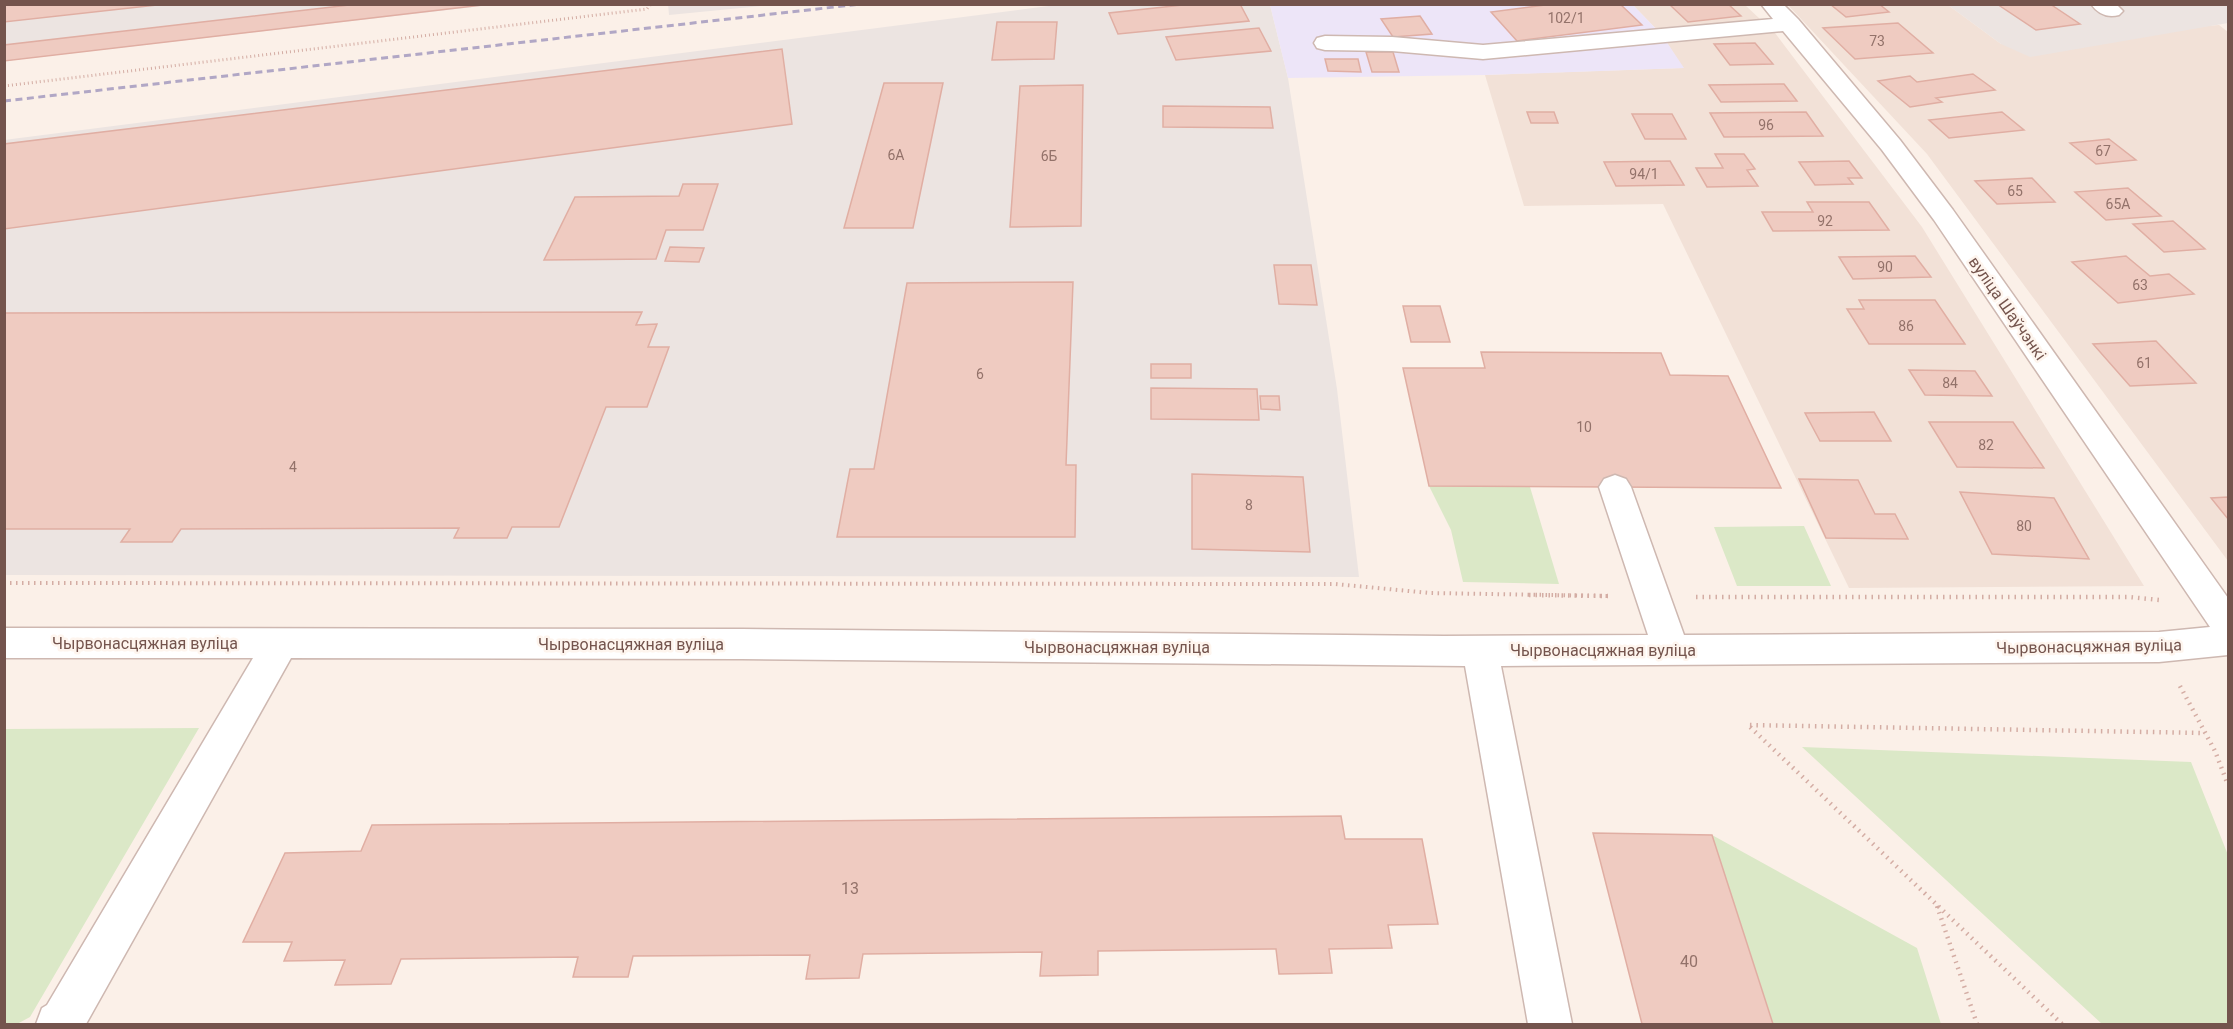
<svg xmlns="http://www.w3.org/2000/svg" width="2233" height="1029" viewBox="0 0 2233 1029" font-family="Roboto,sans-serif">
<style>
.residential{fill:#f2e1d7}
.industrial{fill:#ece4e1}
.education{fill:#ede5f8}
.green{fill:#dbe8c7}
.building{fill:#efcbc1;stroke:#e0aea3;stroke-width:1.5}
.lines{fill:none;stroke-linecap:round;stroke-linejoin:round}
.minor-casing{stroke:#ceb8b1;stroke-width:3}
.path-far2{stroke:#d4ada4;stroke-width:3;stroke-dasharray:1 3;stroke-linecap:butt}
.path-far1{stroke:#d4ada4;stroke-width:4;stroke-dasharray:1.5 4.5;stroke-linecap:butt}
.path{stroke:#d4ada4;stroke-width:4.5;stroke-dasharray:1.5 5;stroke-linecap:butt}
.minor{fill:#fff;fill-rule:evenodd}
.rail{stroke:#b1a7c5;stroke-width:3;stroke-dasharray:7 4.5;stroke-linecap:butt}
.labels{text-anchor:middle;stroke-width:5;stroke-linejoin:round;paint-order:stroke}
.number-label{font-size:14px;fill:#93726a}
.street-label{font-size:16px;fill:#74544d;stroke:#fef5ee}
.near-number-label{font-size:16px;fill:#93726a}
</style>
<rect width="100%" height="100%" fill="#fbf0e8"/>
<path class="residential" d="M1633 5H1745L1775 33 1922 227 2144 586 1849 588 1663 204 1524 206 1485 75 1683 68 1662 35Z
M1788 5H1948L2001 44 2219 25 2228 32V561L1927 154Z"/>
<path class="industrial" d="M5 4 491 5 5 61Z
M668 4H771V5L669 15Z
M1056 5H1270L1288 78 1337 389 1359 577 5 575 4 140Z
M1948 5H2228V23L2030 57 2001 44Z"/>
<path class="education" d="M1270 5H1633L1662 35 1684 68 1485 75 1288 78Z"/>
<path class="green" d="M1429 486 1530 487 1559 584 1463 582 1451 530Z
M1804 526 1831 586H1737L1714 527Z
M199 728 30 1017 17 1024H5V729Z
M1802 747 2191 762 2228 855V1024H2102Z
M1712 835 1917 948 1941 1024H1773Z"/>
<path class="building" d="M4 4H166L4 22Z
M358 4H491L4 61V45Z
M1192 4H1240L1249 21 1118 34 1109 13Z
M1553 4H1620L1642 25 1517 41 1491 12Z
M1669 4H1728L1741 16 1688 22Z
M1830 4H1879L1889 12 1846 17Z
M1997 4H2050L2080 24 2036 30Z
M1420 16 1432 34 1393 37 1381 19Z
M997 22H1057L1054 59 992 60Z
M1898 23 1933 53 1855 59 1823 28Z
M1259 28 1271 51 1176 60 1166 37Z
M1755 43 1773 64 1730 65 1714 44Z
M782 49 792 124 4 229V144Z
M1366 52H1393L1399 72H1372Z
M1325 59H1358L1361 72 1328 71Z
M1973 74 1995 90 1936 98 1942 102 1910 107 1878 81 1910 76 1917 82Z
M884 83H943L913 228H844Z
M1784 84 1797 101 1721 102 1709 85Z
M1083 85 1081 226 1010 227 1020 86Z
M1163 106 1270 107 1273 128 1163 127Z
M1527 112H1554L1558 123H1531Z
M1806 112 1823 136 1724 137 1710 113Z
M2002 112 2024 130 1949 138 1929 120Z
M1632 114H1672L1686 139H1645Z
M2109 139 2136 160 2096 164 2070 143Z
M1715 154H1744L1755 169 1747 170 1758 186 1707 187 1696 168H1723Z
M1670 161 1684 185 1616 186 1604 162Z
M1849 161 1862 178H1848L1853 184 1815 185 1799 162Z
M2032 178 2055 202 1997 204 1975 181Z
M683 184H718L703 230H666L656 259 544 260 575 197 679 196Z
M2128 188 2161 216 2106 220 2075 192Z
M1807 202H1869L1889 230 1773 231 1762 212H1813Z
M2173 221 2205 249 2164 252 2133 224Z
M670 247 704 248 699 262 665 261Z
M1915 256 1931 277 1853 279 1839 257Z
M2126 256 2150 276 2169 274 2194 294 2118 303 2072 262Z
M1274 265H1311L1317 305 1279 304Z
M1073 282 1066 465H1076L1075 537H837L850 469H874L907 283Z
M1859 300H1935L1965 344H1869L1847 309H1864Z
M1403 306H1440L1450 342H1411Z
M642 312 636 325 657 324 648 347H669L647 407H606L559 527H512L507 538H454L459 528 181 529 172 542H121L130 529H4V313Z
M2156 341 2196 383 2130 386 2093 344Z
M1481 352 1661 353 1670 375 1728 376 1781 488 1429 486 1403 368H1485Z
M1151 364H1191V378H1151Z
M1909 370 1975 371 1992 396 1925 395Z
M1151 388 1257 389 1259 420 1151 419Z
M1260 396H1279L1280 410 1261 409Z
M1874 412 1891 441H1820L1805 413Z
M1929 422H2013L2044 468 1957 467Z
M1192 474 1303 477 1310 552 1192 549Z
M1799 479 1858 480 1875 514H1895L1908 539 1826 538Z
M1960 492 2054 498 2089 559 1992 554Z
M2228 497V519L2211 498Z
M1341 816 1345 839H1422L1438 924 1388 925 1392 948 1329 949 1332 973 1279 974 1276 949 1098 951V975L1040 976 1042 952 863 954 859 978 806 979 810 955 633 956 628 977H573L578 957 401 959 391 984 335 985 345 960 284 961 292 942H243L285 853 361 851 372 825Z
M1593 833 1712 835 1773 1024H1642Z"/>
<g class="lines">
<defs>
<path id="minor" d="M1761 4H1783L1798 19 1900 140 1953 210 2228 598V655L2159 662 1501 666 1572 1024H1528L1465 666 742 659 291 658 86 1024H36L42 1008 47 1005 253 658H4V628L742 629 1444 636 1648 635 1599 487 1604 479 1615 475 1626 479 1631 487 1684 635 2159 632 2210 627 1934 220 1882 150 1783 31 1483 59 1392 51 1325 50 1317 48 1314 43 1317 38 1325 36 1392 37 1483 45 1773 19Z
M2091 4H2116L2123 11 2119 15C2108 18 2098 14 2091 4Z"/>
</defs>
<use href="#minor" class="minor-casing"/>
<path class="path-far2" d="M4 86 647 9 651 4"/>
<path class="path-far1" d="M4 583 1335 584 1430 593 1608 596"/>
<path class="path" d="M1529 595 1608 596
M1696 597H2129L2160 600
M2180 686 2215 751 2228 785
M1937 906 1977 1024
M2062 1024 1748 725 2205 733"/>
<use href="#minor" class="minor"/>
<path class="rail" d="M4 101 861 4"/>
</g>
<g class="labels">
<g class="number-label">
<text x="1566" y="23">102/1</text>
<text x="1877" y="46">73</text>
<text x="1766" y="130">96</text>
<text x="2103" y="156">67</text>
<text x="896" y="160">6А</text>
<text x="1049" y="161">6Б</text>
<text x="1644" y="179">94/1</text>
<text x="2015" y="196">65</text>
<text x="2118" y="209">65А</text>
<text x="1825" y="226">92</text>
<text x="1885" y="272">90</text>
<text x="2140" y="290">63</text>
<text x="1906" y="331">86</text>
<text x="2144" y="368">61</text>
<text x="980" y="379">6</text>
<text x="1950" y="388">84</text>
<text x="1584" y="432">10</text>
<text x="1986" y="450">82</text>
<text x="293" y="472">4</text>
<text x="1249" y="510">8</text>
<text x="2024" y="531">80</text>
</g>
<g class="street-label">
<text transform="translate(2008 308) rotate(55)" y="6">вуліца Шаўчэнкі</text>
<text x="145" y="649">Чырвонасцяжная вуліца</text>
<text x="631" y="650">Чырвонасцяжная вуліца</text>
<text transform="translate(2089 646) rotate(-1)" y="6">Чырвонасцяжная вуліца</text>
<text x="1117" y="653">Чырвонасцяжная вуліца</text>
<text x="1603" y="656">Чырвонасцяжная вуліца</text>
</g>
<g class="near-number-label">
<text x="850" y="894">13</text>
<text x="1689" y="967">40</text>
</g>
</g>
<rect width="2233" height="1029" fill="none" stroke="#74544d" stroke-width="12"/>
</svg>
